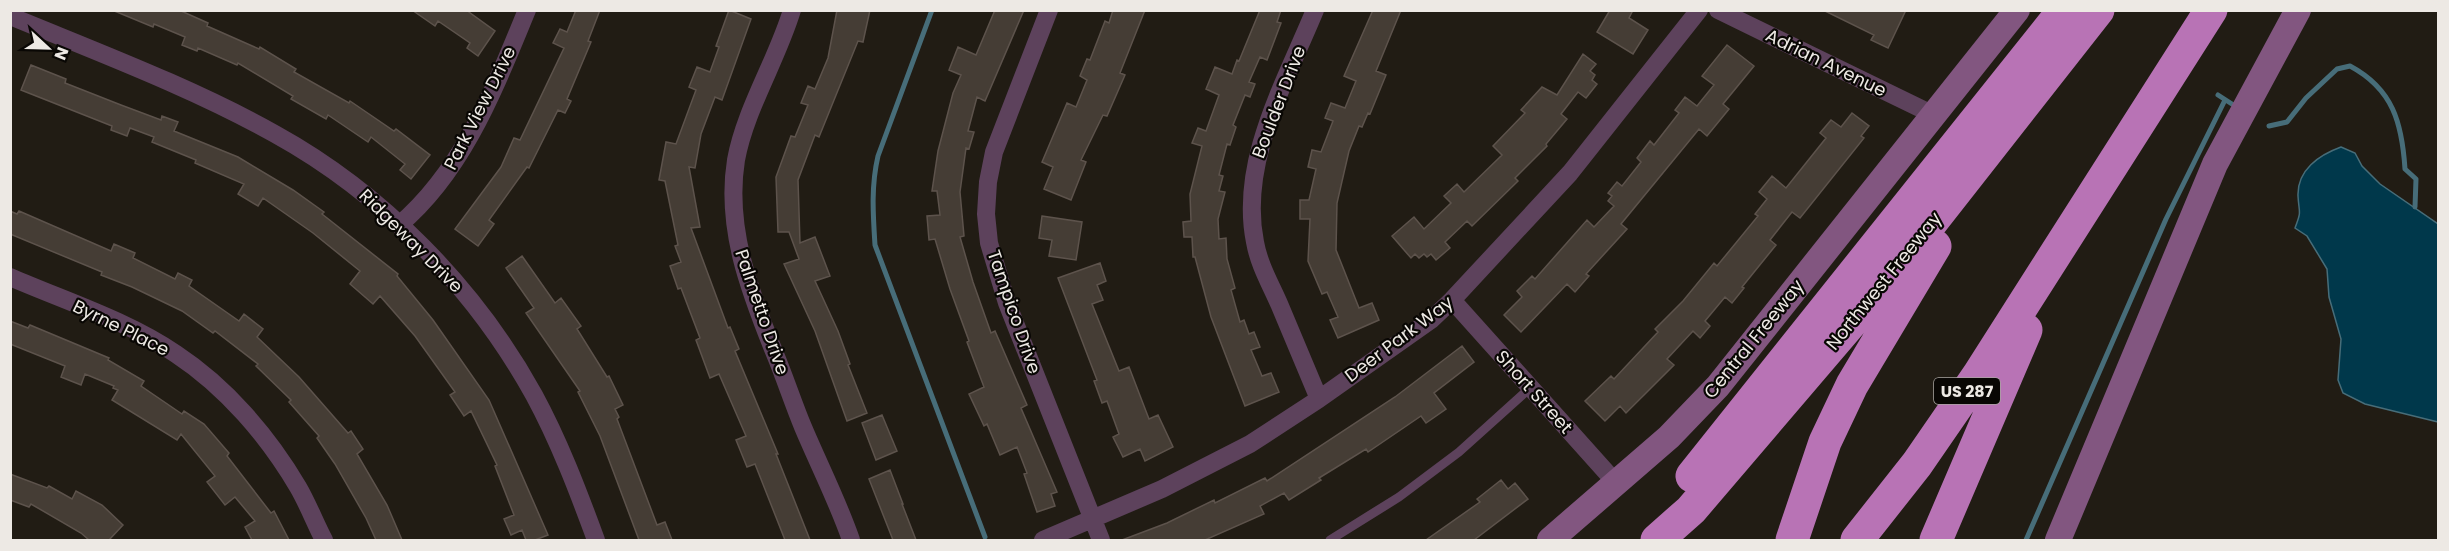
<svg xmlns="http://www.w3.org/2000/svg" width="2449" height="551" viewBox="0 0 2449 551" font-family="Poppins,sans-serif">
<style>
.water{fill:#00384b;stroke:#476d79;stroke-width:1.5}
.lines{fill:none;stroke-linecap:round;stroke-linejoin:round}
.stream{stroke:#476d79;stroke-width:5}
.building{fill:#453d35;stroke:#5d534c;stroke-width:1.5}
.service{stroke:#5d425c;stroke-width:9}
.minor{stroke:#5d425c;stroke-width:18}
.secondary{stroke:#825680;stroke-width:26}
.motorway{stroke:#b873b5;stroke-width:33}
.labels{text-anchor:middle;stroke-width:4.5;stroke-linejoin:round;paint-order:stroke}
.shield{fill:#090704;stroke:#a9a5a1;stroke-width:1.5}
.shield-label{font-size:16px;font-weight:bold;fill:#ede9e4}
.street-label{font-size:18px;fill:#ede9e4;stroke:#090704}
</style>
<rect width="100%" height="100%" fill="#211c14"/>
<path class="water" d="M2341 147 2355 153 2362 166 2380 184 2438 224V422L2365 404 2343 393 2338 380 2341 339 2329 297 2327 269 2307 236 2295 228C2302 210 2299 214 2298 196 2297 170 2319 155 2341 147Z"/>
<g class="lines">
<path class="stream" d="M932 10 878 156C871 186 873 214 875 245L985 537
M2218 95 2235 106
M2269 126 2287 122 2306 98 2337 69 2350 66C2393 89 2402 123 2405 169L2416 179 2415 207
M2026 540 2166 219 2225 100"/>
</g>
<path class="building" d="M112 10H179L208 23 207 26 259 49 260 47 296 69 294 72 349 103 350 101 394 131 396 129 430 155 411 179 400 170 405 164 371 137 368 142 328 115 326 119 291 99 293 96 238 63 237 65 198 48 197 51 182 45 185 37 154 24 153 27Z
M412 10H466L495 31 478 56 467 48 470 43 438 21 435 26Z
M576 10H600L588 41 591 42 567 99 571 101 565 113 558 110 529 168 527 167 489 220 494 224 478 246 455 229 501 167 514 138 520 140 564 48 553 43 560 29 567 32Z
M729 10 751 19 722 100 715 97 701 134 695 168 689 167 700 227 691 228 728 328 730 327 739 349 735 351 778 454H776L810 540H785L755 464 747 467 736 440 746 436 719 374 710 378 696 340 700 338 681 288 678 289 670 266 681 262 675 246 678 245 665 181 659 180 666 142 676 144 696 90 689 87 697 67 710 72 719 47 716 46Z
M837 10H870L863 42 858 41 819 137 815 135 798 180 800 243 815 237 830 276 815 281 838 331 850 364 848 365 867 413 847 421 815 331 784 264 799 259 789 232H778L776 177 791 136 795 137 808 105 801 103 808 86 815 89 828 58Z
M995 10H1024L985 101 977 97 968 131 974 132 969 149 966 148 960 192 964 236 960 237 973 282 991 333 995 331 1027 405 1021 408 1057 492 1051 494 1055 506 1037 512 1024 474 1027 473 1017 447 1000 455 987 424 984 426 969 394 984 387 967 342 969 341 950 289 935 239 929 240 927 216 940 215 937 191H932L938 151 953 93 961 75 949 70 958 47 976 55Z
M1113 10H1145L1120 73 1125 75 1107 116 1103 115 1081 160 1086 162 1071 200 1044 189 1053 167 1042 162 1067 103 1076 107 1087 80 1080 76 1087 59 1090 60 1105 21 1109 23Z
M1260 10H1281L1277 22 1281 23 1267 60 1260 57 1249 82 1255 84 1250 97 1245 95 1233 125 1236 127 1230 145 1227 144 1219 175 1223 176 1219 191 1225 192 1218 219 1219 239 1226 238 1227 259 1235 288 1231 290 1240 322 1244 320 1249 334 1254 332 1260 347 1251 350 1262 376 1271 373 1279 392 1245 406 1211 317 1195 257H1193L1192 237H1184L1183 222 1191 221 1190 194 1202 146 1192 143 1198 128 1206 131 1219 95 1206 89 1215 67 1232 74 1237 60 1239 61Z
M1373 10H1401L1376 71 1386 75 1370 114 1368 113 1362 127 1359 126 1349 151 1337 203 1336 250 1359 308 1372 303 1379 320 1338 338 1330 320 1338 317 1327 292 1322 294 1308 261 1310 219H1300V200H1309L1316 169 1308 167 1312 150 1321 152 1333 121 1325 118 1331 103 1345 108 1356 81 1344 76Z
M1610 10H1633L1629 18 1648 30 1633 54 1597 32Z
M1823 10H1906L1888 48 1871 40 1874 35Z
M1727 45 1754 66 1723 104 1729 109 1707 136 1699 129 1621 224 1627 229 1586 274 1589 276 1575 292 1567 284 1521 332 1504 315 1522 297 1517 291 1532 276 1535 279 1587 220 1594 227 1614 206 1608 201 1612 196 1608 193 1617 182 1622 186 1641 162 1637 158 1650 141 1654 145 1679 113 1675 110 1685 97 1697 106 1714 85 1702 76Z
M1583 54 1596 64 1590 71 1595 75 1592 80 1597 84 1586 98 1578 92 1561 114 1567 119 1546 144 1547 146 1515 178 1518 181 1472 226 1467 221 1445 242 1450 248 1436 260 1431 254 1427 257 1424 254 1419 258 1415 254 1411 258 1392 236 1414 217 1424 229 1451 203 1444 196 1457 184 1464 192 1502 155 1493 146 1525 113 1521 110 1542 87 1557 95Z
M31 65 66 79 65 83 121 105 161 120 162 116 178 122 174 131 238 157 293 190 324 212 322 214 398 274 397 276 433 320 489 400 548 535 535 540H526L522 530 511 535 504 519 514 515 495 466 497 465 471 411 464 416 450 395 455 392 415 336 380 296 373 304 350 284 360 271 313 233 263 198 258 206 238 194 244 184 195 163 196 160 152 142 154 137 130 128 127 136 111 130 112 126 21 90Z
M1852 113 1869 126 1861 136 1864 138 1800 218 1792 212 1770 240 1776 245 1742 287 1744 288 1732 303 1725 297 1705 321 1710 326 1700 338 1693 331 1667 359 1674 365 1626 413 1620 406 1605 421 1585 401 1611 376 1614 379 1658 332 1655 329 1683 301 1714 263 1717 266 1758 216 1755 214 1767 199 1759 192 1772 176 1786 188 1826 138 1820 133 1831 120 1841 127Z
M10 211 17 214 19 211 111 251 114 244 135 253 133 258 175 279 178 273 192 280 189 286 239 321 244 314 263 329 257 337 299 377 348 433 351 431 363 449 357 454 387 505 402 540H376L366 518 335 464 317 438 319 436 289 402 291 400 256 366 258 364 215 331 213 333 182 311 132 287 101 275 102 272 10 234Z
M1042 216 1082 222 1076 260 1049 256 1052 240 1039 238Z
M522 256 555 303 561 298 581 326 577 329 607 377 609 376 623 405 615 409 619 417 617 419 657 525 665 522 672 540H639L600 436 578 392 580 391 526 313 534 308 506 268Z
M1100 263 1106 281 1097 285 1103 300 1092 304 1119 371 1129 367 1149 419 1158 415 1173 447 1145 461 1140 449 1123 457 1113 437 1119 434 1107 401 1102 403 1094 381 1097 380 1058 278Z
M10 321 28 328 30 325 109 358 108 360 144 381 141 386 182 414 184 411 204 424 229 453 227 456 271 513 274 511 289 540H252L245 527 255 521 235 497 225 505 207 482 215 476 181 434 177 440 112 400 118 390 113 388 114 386 85 374 81 385 61 377 65 366 10 344Z
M1462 346 1474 362 1434 393 1446 409 1426 423 1421 416 1368 452 1366 449 1319 478 1321 480 1289 500 1284 493 1260 506 1264 514 1205 540H1122L1167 523 1214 500 1215 503 1265 478 1267 481 1395 397Z
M882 415 897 451 876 460 862 423Z
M890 470 903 504H902L916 540H893L869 479Z
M10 474 47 488 49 486 72 499 76 491 102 505 123 525 109 540H89L81 533 31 504 29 507 10 500Z
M1501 480 1508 489 1515 483 1528 499 1474 540H1426L1480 502 1477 499Z"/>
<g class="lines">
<path class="service" d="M1330 540 1399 497 1459 452 1530 388"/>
<path class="minor" d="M792 10C777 60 745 110 736 160 725 228 750 292 775 354 785 378 793 403 803 427 819 465 838 502 851 540
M1049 10 994 152 988 182 986 214 989 243 1007 303 1101 540
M1315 10C1285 83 1239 162 1255 242 1259 265 1271 285 1280 306 1293 337 1306 368 1319 399
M1718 10 1934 115
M10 16C97 52 193 88 275 134 382 193 475 288 534 395 559 441 578 491 596 540
M399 225C464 170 495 87 527 10
M10 277C65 301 126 320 176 354 226 387 268 436 298 487 308 504 315 523 324 540
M1452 300 1616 483
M1043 540 1162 489 1250 444 1319 399 1431 320 1452 300 1570 173 1699 10"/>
<path class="secondary" d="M1550 540 1669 437 1718 386 2017 10
M2058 540 2215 164 2298 10"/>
<path class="motorway" d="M1692 476 2064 10
M1657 540 1691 510 1872 298 2098 10
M1792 540 1825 442 1852 385 1935 246
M1857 540 1917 464 1979 374 2211 10
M1936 540 2026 330"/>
</g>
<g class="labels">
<rect class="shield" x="1934" y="378" width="66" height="26" rx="4.5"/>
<g class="shield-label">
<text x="1967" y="397">US 287</text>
</g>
<g class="street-label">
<text transform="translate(1826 63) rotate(26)" y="6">Adrian Avenue</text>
<text transform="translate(1279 102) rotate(-69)" y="6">Boulder Drive</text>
<text transform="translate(480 108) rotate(-63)" y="6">Park View Drive</text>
<text transform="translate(411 241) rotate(45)" y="6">Ridgeway Drive</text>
<text transform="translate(1884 281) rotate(-51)" y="6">Northwest Freeway</text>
<text transform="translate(762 312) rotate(71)" y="6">Palmetto Drive</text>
<text transform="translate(1014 312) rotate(71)" y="6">Tampico Drive</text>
<text transform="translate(121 328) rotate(26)" y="6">Byrne Place</text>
<text transform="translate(1399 339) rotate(-37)" y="6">Deer Park Way</text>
<text transform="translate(1754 339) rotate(-51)" y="6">Central Freeway</text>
<text transform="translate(1534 392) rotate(48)" y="6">Short Street</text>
</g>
</g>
<rect width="2449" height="551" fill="none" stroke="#ede9e4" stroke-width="24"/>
<g transform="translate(48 48) rotate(112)" stroke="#090704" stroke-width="4.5" paint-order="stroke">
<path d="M0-4.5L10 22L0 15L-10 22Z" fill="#ede9e4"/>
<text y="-9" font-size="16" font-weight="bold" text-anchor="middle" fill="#ede9e4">N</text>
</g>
</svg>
